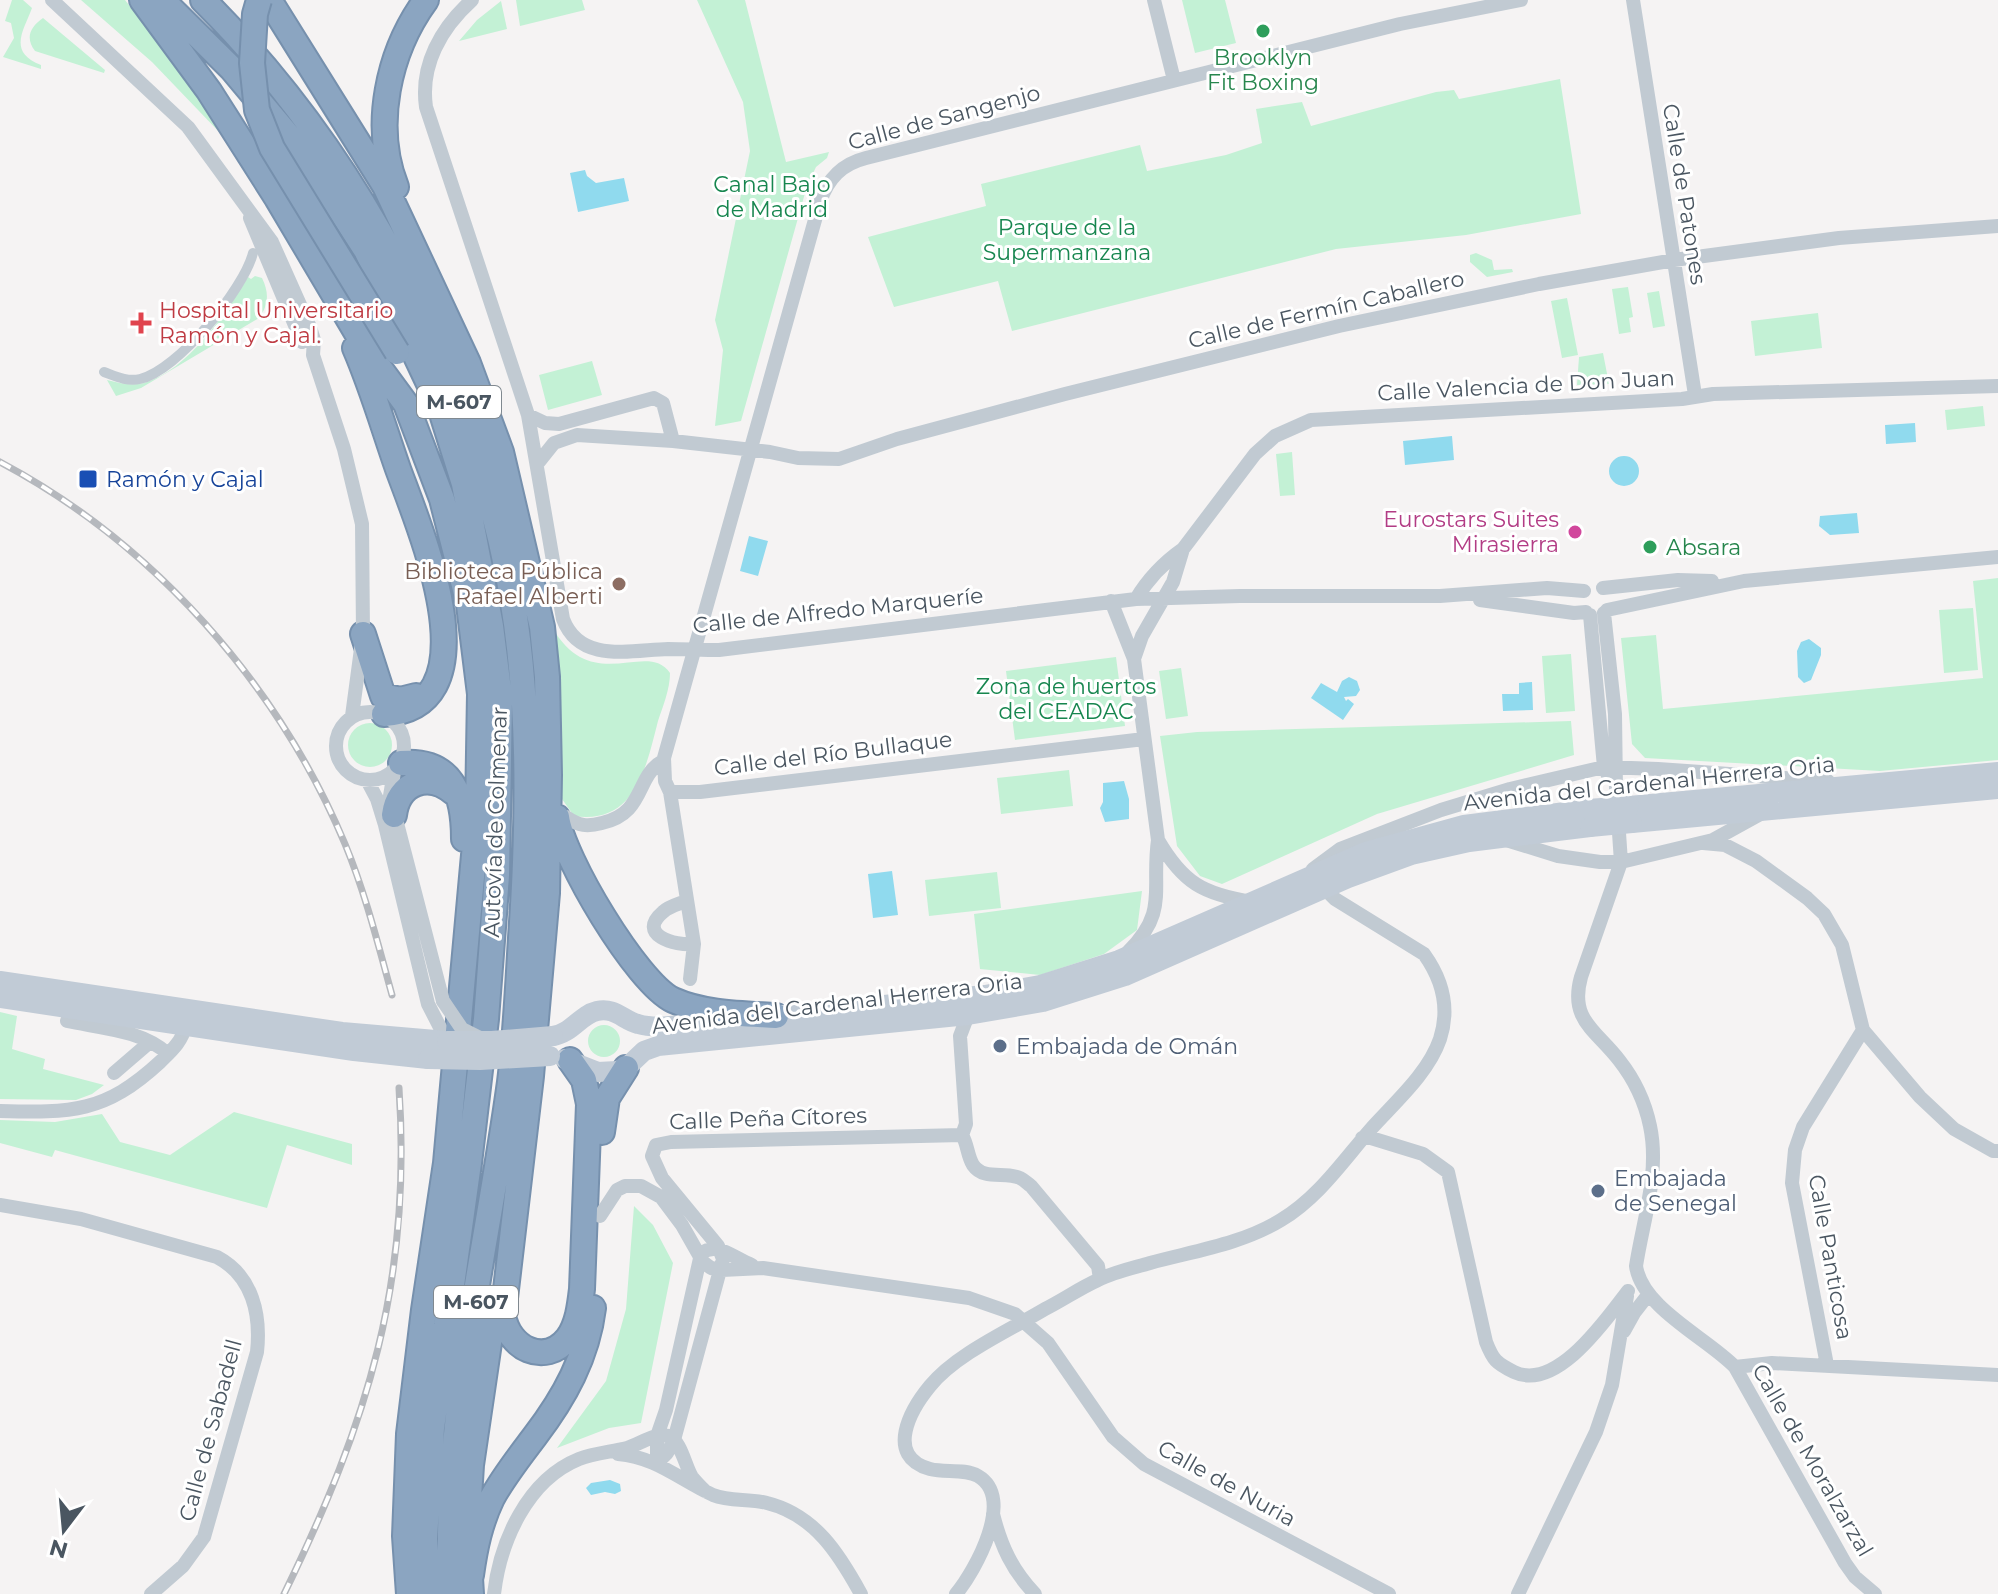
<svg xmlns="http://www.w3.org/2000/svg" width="1998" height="1594" viewBox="0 0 1998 1594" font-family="Montserrat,sans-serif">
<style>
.green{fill:#c3f1d5}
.water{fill:#90daee}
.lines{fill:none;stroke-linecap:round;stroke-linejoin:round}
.motorway-casing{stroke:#7690ad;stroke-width:28}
.pedestrian{stroke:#c1cad2;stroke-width:10}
.minor{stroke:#c1cad2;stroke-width:14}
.secondary{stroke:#c1cbd6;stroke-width:20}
.motorway{stroke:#8ba5c1;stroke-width:24}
.rail-casing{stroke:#b5b8bd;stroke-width:7}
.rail{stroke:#fff;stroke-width:4;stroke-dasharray:12;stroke-linecap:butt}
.motorway-bridge-casing{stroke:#7690ad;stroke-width:28;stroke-linecap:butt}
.minor-bridge{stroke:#c1cad2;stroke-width:14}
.secondary-bridge{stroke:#c1cbd6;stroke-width:20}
.motorway-bridge{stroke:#8ba5c1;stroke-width:24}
.leisure-dot{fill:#2e9e5b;stroke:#fff;stroke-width:3}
.health-dot{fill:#e0444e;stroke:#fff;stroke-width:3}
.transit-dot{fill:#1a4fb4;stroke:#fff;stroke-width:3}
.hotel-dot{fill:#d1479c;stroke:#fff;stroke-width:3}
.education-dot{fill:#8d6e63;stroke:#fff;stroke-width:3}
.service-dot{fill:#5c6f8a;stroke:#fff;stroke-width:3}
.labels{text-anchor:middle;stroke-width:6;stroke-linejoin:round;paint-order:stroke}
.shield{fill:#fff;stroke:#808990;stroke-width:2}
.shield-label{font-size:20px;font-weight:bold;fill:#4a5661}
.leisure-label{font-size:22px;fill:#27864d;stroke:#fff}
.street-label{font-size:22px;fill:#4a5661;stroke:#fff}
.park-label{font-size:22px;fill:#17864f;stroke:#fff}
.health-label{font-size:22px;fill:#be3a42;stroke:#fff;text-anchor:start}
.transit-label{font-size:22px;fill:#164399;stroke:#fff;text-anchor:start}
.hotel-label{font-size:22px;fill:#b23c85;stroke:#fff;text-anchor:end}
.education-label{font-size:22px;fill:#785e54;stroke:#fff;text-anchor:end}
.service-label{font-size:22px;fill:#4e5e75;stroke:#fff;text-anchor:start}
</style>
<rect width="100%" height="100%" fill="#f5f3f3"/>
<path class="green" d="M12 0H23L32 8C24 30 7 52 41 65V69L3 57 14 38 11 23 5 21Z
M81 0H125L161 46 224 135H222L152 62Z
M516 0H582L585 10 520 26Z
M697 0H745L786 162 829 152 827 158 816 167 807 186 741 421 715 426 723 350 715 320 750 151 743 102Z
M1182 0H1225L1236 43 1195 53Z
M501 1 507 29 459 41 477 20Z
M43 18 105 70 104 73 35 51C25 38 30 27 43 18Z
M1560 79 1581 214 1466 235 1336 249 1012 331 998 281 894 307 868 237 986 206 981 184 1140 145 1147 171 1226 155 1262 143 1256 109 1302 102 1311 126 1436 92 1454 90 1459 99Z
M1476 253 1492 260 1494 270 1512 269 1513 272 1487 277 1470 262V255Z
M255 276 262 278C269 292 269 305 259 318L141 388 116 396 107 380C119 383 131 386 144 383 188 370 225 314 248 277L251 279Z
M1628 287 1633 317 1629 318 1631 332 1619 334 1612 289Z
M1659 291 1665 326 1653 328 1647 293Z
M1567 298 1578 355 1562 358 1551 301Z
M1818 313 1822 348 1755 356 1751 321Z
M1603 353 1609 384 1577 385 1579 357Z
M592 361 602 395 548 410 539 375Z
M1983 406 1985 426 1947 430 1945 410Z
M1292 452 1295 495 1280 496 1276 454Z
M1998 578V760L1880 771 1645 758 1632 744 1621 638 1656 635 1663 709 1983 678 1973 581Z
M1973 608 1978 670 1944 673 1939 610Z
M552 627C592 697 647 639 670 673 670 689 663 706 658 721 646 768 635 825 574 816L562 799Z
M1571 654 1575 711 1546 713 1542 656Z
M1116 657 1125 726 1015 740 1006 671Z
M1181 668 1188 716 1166 719 1159 671Z
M1571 721 1574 755 1377 814 1222 884 1200 876 1177 846 1160 736 1197 732Z
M348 745a22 22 0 1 1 44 0a22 22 0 1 1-44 0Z
M1069 770 1073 806 1001 814 997 778Z
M997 872 1001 908 929 916 925 880Z
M1142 891 1137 930 1104 954 1040 975 980 969 974 914Z
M0 1012 17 1016 12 1049 45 1059 43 1069 104 1085 92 1094 76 1100 0 1099Z
M588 1041a16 16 0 1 1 32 0a16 16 0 1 1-32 0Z
M234 1112 352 1144V1165L287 1145 267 1208 55 1150 52 1157 0 1143V1120L55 1122 102 1114 120 1142 170 1155Z
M634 1206 653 1225 673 1263 641 1423 609 1428 557 1448 606 1381 626 1309Z"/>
<path class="water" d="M585 170 587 176 596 183 624 178 629 201 578 212 570 173Z
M1915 423 1916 442 1886 444 1885 425Z
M1452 436 1454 460 1405 465 1403 441Z
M1609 471a15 15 0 1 1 30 0a15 15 0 1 1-30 0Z
M1857 513 1859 533 1830 535 1819 526 1820 516Z
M749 536 768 541 758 576 740 571Z
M1809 639 1821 648V655L1811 680 1804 683 1798 677 1797 651 1801 642Z
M1349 677 1357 681 1360 690 1356 696 1344 697 1346 701 1348 699 1354 704 1343 720 1311 698 1321 683 1337 692 1342 681Z
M1532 682 1533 710 1503 711 1502 694H1519V683Z
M1124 781 1129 799V819L1105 822 1100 808 1103 802V783Z
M892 871 898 915 873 918 868 874Z
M610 1480 620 1484 621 1491 615 1494 605 1492 591 1495 586 1488 591 1483Z"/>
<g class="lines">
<defs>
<path id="motorway" d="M142 0 209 91 277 198 370 355 406 404 442 499 469 605 480 694 478 811 446 1163 424 1310 409 1434 405 1536 409 1594
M162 0 232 69 305 156 366 250 440 407 464 484 491 626 500 698 497 875 486 1019 469 1163 432 1428 425 1539 429 1594
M203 0C358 155 465 360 508 575 531 695 529 817 521 938 518 986 516 1034 510 1082 487 1252 442 1422 451 1594
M269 0 385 186 468 363 501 452 542 627 547 677 549 775 547 893 531 1076 503 1315C508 1348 545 1367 568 1338 578 1324 580 1306 582 1289L589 1104 584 1080 570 1060
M396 187C372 126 388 52 426 0
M355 348C372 387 384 429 398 469 419 527 497 707 384 714
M363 634 383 696 400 700 416 696
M401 763C452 759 464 794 464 839
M394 815C398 783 428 771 453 792
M557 817C562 857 637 983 673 1000 704 1014 742 1014 776 1016
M602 1132 607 1098 626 1068
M471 1575C475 1547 480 1523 492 1498 504 1476 520 1456 535 1436 564 1398 587 1357 593 1308
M471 1594 467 1530 471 1465 495 1302"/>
</defs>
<use href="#motorway" class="motorway-casing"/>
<path class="pedestrian" d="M104 372C115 376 127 382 140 379 177 371 244 289 253 253"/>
<path class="minor" d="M52 0 188 127 272 242 310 327 314 340 313 355 344 449 362 524 363 634 352 716
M472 0C441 28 420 65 426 107L528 415 563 619C580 664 631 650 668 649 685 649 702 650 719 650L1136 599 1240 596H1440L1547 588 1584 591
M1154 0 1174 80
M1633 0 1695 395
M250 218 302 342
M528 415 545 423 559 424 654 398 663 403 673 441
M538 463 554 443 577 435 673 441 770 452 798 458 839 459 897 439 1065 394 1339 326 1539 284 1674 260 1839 238 1998 226
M1603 588 1678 580 1712 581
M1136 599C1148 579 1163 563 1183 549L1255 454 1275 436 1311 420 1682 399 1713 394 1998 386
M1480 600 1574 613 1586 612
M1111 601 1134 659 1158 840C1151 890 1169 911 1128 952
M1607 610 1744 581 1998 557
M1604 613 1615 714 1616 789 1621 862 1581 977C1569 1020 1596 1030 1619 1060 1634 1079 1645 1102 1650 1126 1660 1173 1643 1220 1636 1266 1642 1308 1707 1338 1735 1367L1845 1563 1855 1577 1875 1594
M1590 615 1604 767 1608 775
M1134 659 1142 636 1173 582 1183 549
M336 746a34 34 0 1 1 68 0a34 34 0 1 1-68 0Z
M394 772 390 796 443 1001
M367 780 377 799 385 825 428 1004 447 1041
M670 792H700L1144 739
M566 817C579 826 587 827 602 823 646 813 635 776 663 761
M1503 839 1558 856 1600 862H1621L1713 840 1762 813
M1158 840C1183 883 1203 894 1252 902
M1703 843 1725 845 1756 861 1807 898 1824 914 1842 945 1863 1030 1920 1097 1954 1129 1993 1151H1998
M1313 869 1340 849 1441 810 1510 789 1604 767 1658 769 1828 781
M686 901C679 904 669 906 663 912 636 935 675 946 694 944
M690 979 694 944 670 792 665 781 664 758 820 202C828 178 842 164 866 158L1400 24 1521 0
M67 1021C100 1028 142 1030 168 1054
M114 1073 150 1042
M0 1111C71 1113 105 1113 160 1062 170 1052 182 1042 185 1027
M962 1135C968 1145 967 1155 973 1165 984 1181 1005 1171 1020 1178 1024 1180 1027 1183 1031 1186L1098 1266 1100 1279
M962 1135 966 1124 960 1036 968 1015
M1362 1138H1371L1423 1154 1448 1172 1486 1342C1493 1360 1496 1363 1514 1372 1556 1392 1605 1321 1628 1291
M0 1205 81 1219 217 1257C253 1276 261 1315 257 1352L204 1537 183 1566 151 1594
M600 1216 617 1190 625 1186H641L661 1197 682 1225 703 1262 711 1268 722 1270 763 1268 969 1298 1015 1314 1048 1343 1113 1437 1144 1464 1389 1594
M1624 1331 1634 1313 1648 1295
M1827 1365 1792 1183 1795 1150 1803 1127 1863 1030
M1735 1367 1772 1363 1998 1375
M618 1454C656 1457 680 1480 713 1495 730 1502 749 1498 767 1503 815 1515 839 1554 861 1594
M657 1463 667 1453 674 1440 723 1259 718 1246 662 1178 652 1156 656 1145 671 1142 962 1135
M657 1463V1436L666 1410 701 1254C716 1240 735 1259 752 1265
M993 1514C1001 1546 1012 1570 1035 1594
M494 1594C500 1542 527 1480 579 1459 594 1453 611 1452 627 1448 638 1445 656 1432 668 1436 681 1440 685 1466 692 1477 696 1482 700 1486 705 1491
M956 1594C975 1571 1016 1498 978 1476 964 1468 945 1473 930 1469 884 1456 911 1409 930 1386 956 1354 1010 1330 1045 1309 1063 1300 1080 1288 1098 1280 1114 1272 1133 1268 1150 1263 1194 1251 1242 1244 1281 1220 1318 1198 1343 1161 1370 1130 1394 1103 1428 1074 1440 1039 1450 1008 1442 979 1424 954L1335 899 1324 888
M1518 1594 1596 1432 1612 1385 1627 1296"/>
<path class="secondary" d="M1629 806 1998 772
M1632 823 1998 789
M0 981 342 1032 447 1041
M0 998 354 1051 428 1059
M553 1036C572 1033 580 1015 597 1011 615 1007 623 1020 638 1024 648 1027 659 1027 670 1026L985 995 1040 985 1119 960 1366 852 1464 825 1588 809
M565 1059 598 1072 617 1071 626 1068 644 1051 658 1046 968 1015 1043 1002 1125 976 1348 878 1411 855 1469 842 1590 827"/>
<use href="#motorway" class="motorway"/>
<defs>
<path id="rail" d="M0 462C153 543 278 684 345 844 365 892 378 944 392 995
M284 1594C368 1422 412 1281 399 1088"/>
</defs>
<use href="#rail" class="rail-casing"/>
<use href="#rail" class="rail"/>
<defs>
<path id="motorway-bridge" d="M259 0 255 14 252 63 257 110 272 148 397 352"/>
</defs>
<use href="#motorway-bridge" class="motorway-bridge-casing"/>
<path class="minor-bridge" d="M443 1001 462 1029 480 1038"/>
<path class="secondary-bridge" d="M1588 809 1629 806
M1590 827 1632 823
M447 1041H492L553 1036
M428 1059 480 1060 550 1056"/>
<use href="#motorway-bridge" class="motorway-bridge"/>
</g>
<g class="leisure-dot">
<circle cx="1263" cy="31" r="8"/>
<circle cx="1650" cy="547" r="8"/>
</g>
<path class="health-dot" d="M137 311h8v8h8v8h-8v8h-8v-8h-8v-8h8z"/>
<rect class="transit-dot" x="78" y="469" width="20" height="20" rx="4"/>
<circle class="hotel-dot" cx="1575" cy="532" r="8"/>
<circle class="education-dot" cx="619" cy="584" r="8"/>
<g class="service-dot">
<circle cx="1000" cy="1046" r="8"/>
<circle cx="1598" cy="1191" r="8"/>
</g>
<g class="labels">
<g class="shield">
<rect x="417" y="386" width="84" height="32" rx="6"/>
<rect x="434" y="1286" width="84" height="32" rx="6"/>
</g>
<g class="shield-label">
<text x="459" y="409">M-607</text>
<text x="476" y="1309">M-607</text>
</g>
<g class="leisure-label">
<text x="1263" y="65">Brooklyn<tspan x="1263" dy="25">Fit Boxing</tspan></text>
<text x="1666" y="555" text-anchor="start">Absara</text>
</g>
<g class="street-label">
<text transform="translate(944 117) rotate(-15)" y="8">Calle de Sangenjo</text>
<text transform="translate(1685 194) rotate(81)" y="8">Calle de Patones</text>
<text transform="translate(1326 309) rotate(-13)" y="8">Calle de Fermín Caballero</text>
<text transform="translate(1526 385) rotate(-3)" y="8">Calle Valencia de Don Juan</text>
<text transform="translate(838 610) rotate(-6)" y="8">Calle de Alfredo Marqueríe</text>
<text transform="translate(833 753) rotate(-7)" y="8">Calle del Río Bullaque</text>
<text transform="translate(1649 783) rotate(-6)" y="8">Avenida del Cardenal Herrera Oria</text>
<text transform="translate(495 822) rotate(-88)" y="8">Autovía de Colmenar</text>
<text transform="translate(837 1003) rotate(-7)" y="8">Avenida del Cardenal Herrera Oria</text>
<text transform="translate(768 1118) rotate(-2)" y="8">Calle Peña Cítores</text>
<text transform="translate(1831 1257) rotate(80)" y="8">Calle Panticosa</text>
<text transform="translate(210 1430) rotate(-75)" y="8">Calle de Sabadell</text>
<text transform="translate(1813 1460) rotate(60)" y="8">Calle de Moralzarzal</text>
<text transform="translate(1227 1483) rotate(29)" y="8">Calle de Nuria</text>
</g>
<g class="park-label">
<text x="772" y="192">Canal Bajo<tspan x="772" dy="25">de Madrid</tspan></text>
<text x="1067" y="235">Parque de la<tspan x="1067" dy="25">Supermanzana</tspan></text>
<text x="1066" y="694">Zona de huertos<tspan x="1066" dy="25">del CEADAC</tspan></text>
</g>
<g class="health-label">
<text x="159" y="318">Hospital Universitario<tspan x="159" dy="25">Ramón y Cajal.</tspan></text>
</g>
<g class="transit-label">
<text x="106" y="487">Ramón y Cajal</text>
</g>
<g class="hotel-label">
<text x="1559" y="527">Eurostars Suites<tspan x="1559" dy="25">Mirasierra</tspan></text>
</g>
<g class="education-label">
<text x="603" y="579">Biblioteca Pública<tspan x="603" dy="25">Rafael Alberti</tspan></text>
</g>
<g class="service-label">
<text x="1016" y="1054">Embajada de Omán</text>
<text x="1614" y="1186">Embajada<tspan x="1614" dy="25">de Senegal</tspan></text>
</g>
</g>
<g transform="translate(64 1530) rotate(196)" stroke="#ffffff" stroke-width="6" paint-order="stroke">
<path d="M0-6L14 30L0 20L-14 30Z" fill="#4a5661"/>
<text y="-12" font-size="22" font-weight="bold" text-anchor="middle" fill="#4a5661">N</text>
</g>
</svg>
